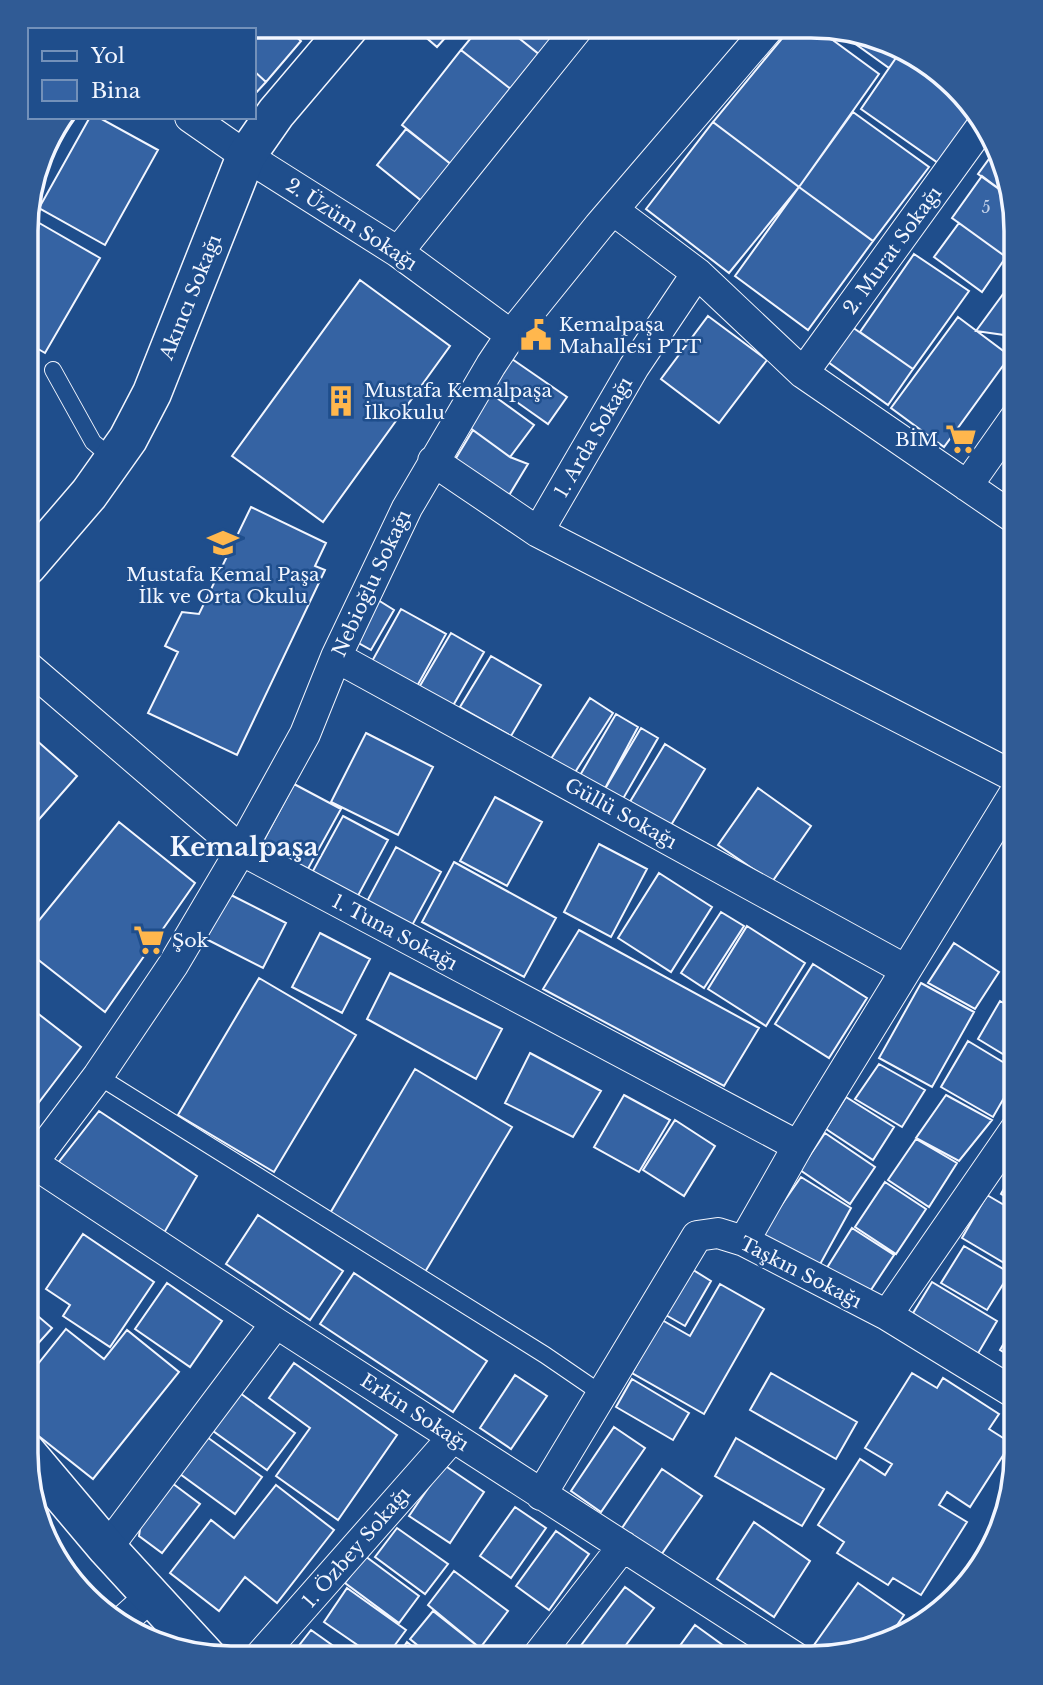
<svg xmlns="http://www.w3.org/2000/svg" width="1043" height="1685" viewBox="0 0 1043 1685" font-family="'Libre Baskerville',serif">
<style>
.building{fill:#3563a3;stroke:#f2f6ff;stroke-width:2}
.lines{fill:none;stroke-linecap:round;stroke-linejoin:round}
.lane-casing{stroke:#f2f6ff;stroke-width:18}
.street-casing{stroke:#f2f6ff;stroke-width:32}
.secondary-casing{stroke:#f2f6ff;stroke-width:41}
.lane{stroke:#1f4e8c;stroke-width:16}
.street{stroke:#1f4e8c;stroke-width:30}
.secondary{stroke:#1f4e8c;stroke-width:38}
.labels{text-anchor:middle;stroke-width:5;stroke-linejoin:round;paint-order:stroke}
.number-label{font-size:16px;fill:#c3d1e8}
.street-label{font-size:19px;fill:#f2f6ff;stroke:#1f4e8c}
.poi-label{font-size:19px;fill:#f2f6ff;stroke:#1f4e8c;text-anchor:start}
.district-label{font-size:26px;font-weight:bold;fill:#f2f6ff;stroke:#1f4e8c}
.rim{fill:none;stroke:#f2f6ff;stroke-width:3.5}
</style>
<rect width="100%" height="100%" fill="#1f4e8c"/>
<path class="building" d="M232 26 285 27 301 41 266 82 254 71V30H214Z
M414 27 454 28 437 47Z
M479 28H506L540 55 512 90 461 50Z
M506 28H561L540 55Z
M789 30H819L879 74 799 187 713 122Z
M836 30H851L900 52 889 68Z
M461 50 512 90 452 165 402 125Z
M900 52 937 69 975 119 941 165 861 109Z
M254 71 266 82 254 95Z
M853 112 929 167 873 241 799 187Z
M65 117H70L37 176 48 140Z
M90 117H98L158 150 105 245 39 208Z
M713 122 799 187 729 273 646 209Z
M406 129 452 165 423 202 377 165Z
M997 148 1001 153 1010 197 978 174Z
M982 176 1010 197 1017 243 1006 257 952 218Z
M799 187 873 241 808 330 735 276Z
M34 220 100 258 45 353 28 343V230Z
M959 223 1006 257 982 292 934 257Z
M914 254 969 291 913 369 860 332Z
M1017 275V340L1011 336 976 331Z
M360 280 450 346 323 522 232 456Z
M708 316 767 360 719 423 661 379Z
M958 317 1010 356 944 447 891 408Z
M852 327 913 369 888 405 828 362Z
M512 359 567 397 548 424 494 386Z
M490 393 534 425 510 457 466 425Z
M473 430 510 457 528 464 505 502 450 468Z
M251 507 326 543 315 566 325 570 237 755 148 713 178 652 165 646 182 612 199 614Z
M378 600 394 610 371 650 355 641Z
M401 609 446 634 416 688 371 663Z
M451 633 484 652 447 716 414 696Z
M491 656 541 685 511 736 460 707Z
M590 698 613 713 572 777 549 762Z
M616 714 638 727 602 794 579 777Z
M641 728 658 738 620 804 602 794Z
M27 732 77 776 27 833Z
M366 733 433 767 398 835 331 802Z
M665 744 705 769 668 830 628 805Z
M294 784 341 809 304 876 258 851Z
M758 788 811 826 772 882 718 845Z
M495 797 542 822 507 886 460 861Z
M343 816 388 840 353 905 308 880Z
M119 822 195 883 105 1012 27 951V935Z
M599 844 647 869 611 937 564 912Z
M396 847 441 872 409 931 364 907Z
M454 862 556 918 524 977 422 922Z
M659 873 712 907 671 972 618 938Z
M229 894 286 923 263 968 206 939Z
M721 912 744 926 704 988 681 973Z
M747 926 805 963 766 1026 708 989Z
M579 930 759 1028 724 1086 543 989Z
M320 933 370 959 342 1013 292 987Z
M954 943 999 972 975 1009 928 983Z
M813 964 867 998 829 1058 775 1024Z
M390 973 502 1029 476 1079 367 1019Z
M259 978 356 1035 274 1172 178 1115Z
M921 983 974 1012 932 1087 879 1058Z
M1000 1001 1016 1010V1062L978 1039Z
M27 1005 81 1047 27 1118Z
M968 1041 1016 1070V1077L993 1117 941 1087Z
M530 1053 601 1091 573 1137 505 1103Z
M879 1064 925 1090 902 1127 855 1099Z
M415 1069 512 1127 425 1272 329 1215Z
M624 1095 670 1120 639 1172 594 1147Z
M946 1095 992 1120 959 1161 916 1138Z
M846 1097 894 1127 873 1160 826 1129Z
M99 1111 197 1176 164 1233 54 1168Z
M675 1120 715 1146 684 1196 643 1170Z
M825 1133 875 1167 850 1204 800 1170Z
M916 1139 957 1163 929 1207 888 1180Z
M1016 1167V1203L1001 1194Z
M801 1177 851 1208 818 1268 760 1236Z
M885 1182 926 1209 896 1254 855 1227Z
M987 1195 1016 1212V1270L962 1238Z
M258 1215 343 1271 310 1320 226 1264Z
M852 1228 894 1255 865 1299 823 1274Z
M83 1234 154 1282 110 1347 63 1316 70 1305 46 1289Z
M964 1246 1010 1273 987 1310 941 1283Z
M690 1268 711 1281 685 1326 664 1314Z
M354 1273 487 1361 453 1412 320 1324Z
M932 1282 997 1321 973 1362 907 1323Z
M167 1283 222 1321 190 1367 135 1329Z
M720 1284 764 1309 704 1414 632 1373 662 1320 690 1336Z
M26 1306 52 1328 26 1357Z
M1016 1323V1360L1000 1350Z
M66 1329 104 1359 127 1330 179 1372 93 1479 26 1426V1379Z
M294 1363 397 1435 338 1520 276 1476 310 1428 269 1398Z
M771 1373 857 1422 836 1459 750 1410Z
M912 1373 937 1388 943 1378 999 1414 989 1429 1011 1443 970 1507 947 1492 939 1505 967 1522 921 1595 893 1578 888 1585 837 1553 844 1542 818 1525 860 1459 885 1475 892 1464 865 1448Z
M515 1375 547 1396 511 1449 480 1428Z
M632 1379 689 1413 673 1440 616 1407Z
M240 1393 295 1433 267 1470 213 1431Z
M614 1427 645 1448 601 1512 571 1491Z
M207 1437 262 1477 235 1514 180 1474Z
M736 1438 824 1489 802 1526 715 1476Z
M444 1465 484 1492 450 1543 409 1516Z
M662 1469 702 1496 661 1555 622 1528Z
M168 1480 200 1504 162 1553 139 1536 142 1515Z
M276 1485 334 1530 277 1603 245 1577 219 1611 170 1573 211 1520 234 1538Z
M515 1507 546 1528 511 1578 480 1556Z
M754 1522 810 1561 774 1617 717 1579Z
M397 1528 448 1564 425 1594 375 1557Z
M556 1531 589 1554 549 1610 516 1586Z
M983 1546 986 1548 975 1578 954 1594Z
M365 1556 419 1596 399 1623 345 1583Z
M454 1571 508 1611 480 1648 428 1605Z
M858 1583 904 1615 884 1644 828 1655 814 1645Z
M625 1587 654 1608 616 1658H583L576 1652Z
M347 1588 406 1630 386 1657H375L324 1622Z
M433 1611 490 1656 489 1658H433L410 1639Z
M695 1625 742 1659 671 1658Z
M311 1630 349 1657H290Z
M407 1642 427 1658H396Z"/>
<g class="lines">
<defs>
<path id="lane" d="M53 370 93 442 113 459
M98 1076 545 1355 602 1394"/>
<path id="street" d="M190 117 246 156 398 252 511 335
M613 210 697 273 803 373 1017 520
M398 252 578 28
M803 373 981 127
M433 461 538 532 1017 778
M967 486 1017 415
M538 532 634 367 697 273
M336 657 906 970
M27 666 241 850 798 1146
M33 1163 276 1323 798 1659
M27 1170 98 1076 173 965 241 850 305 734 336 657 407 508 491 365 511 335 599 226 767 30
M744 1241 798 1146 1017 789
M887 1315 1016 1128
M541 1495 697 1236 718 1233 744 1241 887 1315 1016 1394
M107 1548 276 1323
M122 1622 151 1596
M259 1657 453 1437
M536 1658 623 1546"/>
<path id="secondary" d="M27 566 89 494 128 439 152 393 246 156 276 113 349 27
M26 1452 107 1548 207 1657"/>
</defs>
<use href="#lane" class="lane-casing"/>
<use href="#street" class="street-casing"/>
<use href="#secondary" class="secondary-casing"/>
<use href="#lane" class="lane"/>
<use href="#street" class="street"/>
<use href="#secondary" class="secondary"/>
</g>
<defs>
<symbol id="civic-bare" viewBox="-9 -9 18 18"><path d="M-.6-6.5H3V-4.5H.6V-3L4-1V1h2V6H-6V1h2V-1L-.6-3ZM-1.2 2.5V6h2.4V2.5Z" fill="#ffb74d" stroke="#1f4e8c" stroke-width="2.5" paint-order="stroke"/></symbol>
<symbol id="building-bare" viewBox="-9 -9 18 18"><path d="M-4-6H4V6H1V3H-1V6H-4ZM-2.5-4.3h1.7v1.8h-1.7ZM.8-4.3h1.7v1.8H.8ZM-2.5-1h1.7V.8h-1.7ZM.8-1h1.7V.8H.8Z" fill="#ffb74d" stroke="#1f4e8c" stroke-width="2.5" paint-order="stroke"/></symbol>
<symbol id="supermarket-bare" viewBox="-9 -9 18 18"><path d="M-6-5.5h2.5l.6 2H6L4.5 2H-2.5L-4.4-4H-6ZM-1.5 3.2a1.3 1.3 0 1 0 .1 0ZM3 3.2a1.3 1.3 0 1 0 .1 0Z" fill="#ffb74d" stroke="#1f4e8c" stroke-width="2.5" paint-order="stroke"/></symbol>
<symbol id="school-bare" viewBox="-9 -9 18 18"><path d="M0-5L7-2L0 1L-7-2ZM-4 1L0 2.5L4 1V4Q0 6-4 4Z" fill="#ffb74d" stroke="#1f4e8c" stroke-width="2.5" paint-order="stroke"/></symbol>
</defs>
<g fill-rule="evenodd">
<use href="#civic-bare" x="514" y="313" width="44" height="44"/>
<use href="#building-bare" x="319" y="379" width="44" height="44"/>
<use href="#supermarket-bare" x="939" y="417" width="44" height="44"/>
<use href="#school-bare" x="201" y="521" width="44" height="44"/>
<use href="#supermarket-bare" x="127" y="918" width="44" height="44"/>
</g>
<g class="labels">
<g class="number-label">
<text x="986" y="213">5</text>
</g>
<g class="street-label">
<text transform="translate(352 224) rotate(33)" y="7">2. Üzüm Sokağı</text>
<text transform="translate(892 250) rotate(-54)" y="7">2. Murat Sokağı</text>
<text transform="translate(190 297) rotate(-68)" y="7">Akıncı Sokağı</text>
<text transform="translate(593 437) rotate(-60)" y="7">1. Arda Sokağı</text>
<text transform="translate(371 583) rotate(-65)" y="7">Nebioğlu Sokağı</text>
<text transform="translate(621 813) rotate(29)" y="7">Güllü Sokağı</text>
<text transform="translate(395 932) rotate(28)" y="7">1. Tuna Sokağı</text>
<text transform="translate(801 1272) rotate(27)" y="7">Taşkın Sokağı</text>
<text transform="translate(415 1412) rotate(33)" y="7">Erkin Sokağı</text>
<text transform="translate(356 1547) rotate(-49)" y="7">1. Özbey Sokağı</text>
</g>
<g class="poi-label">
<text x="559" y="331">Kemalpaşa<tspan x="559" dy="22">Mahallesi PTT</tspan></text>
<text x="364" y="397">Mustafa Kemalpaşa<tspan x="364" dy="22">İlkokulu</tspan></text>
<text x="938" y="446" text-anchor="end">BİM</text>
<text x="223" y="581" text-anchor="middle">Mustafa Kemal Paşa<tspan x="223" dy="22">İlk ve Orta Okulu</tspan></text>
<text x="172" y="947">Şok</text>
</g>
<g class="district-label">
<text x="244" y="856">Kemalpaşa</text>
</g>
</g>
<path d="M0 0H1043V1685H0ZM231 38H811A193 193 0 0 1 1004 231V1453A193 193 0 0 1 811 1646H231A193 193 0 0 1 38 1453V231A193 193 0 0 1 231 38Z" fill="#305b95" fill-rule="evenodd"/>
<path class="rim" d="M231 38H811A193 193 0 0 1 1004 231V1453A193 193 0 0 1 811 1646H231A193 193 0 0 1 38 1453V231A193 193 0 0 1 231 38Z"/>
<rect x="28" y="28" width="228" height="91" fill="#1f4e8c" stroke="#7391ba" stroke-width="2"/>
<rect x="42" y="51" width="35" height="10" fill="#1f4e8c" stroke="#7391ba" stroke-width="2"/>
<text x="91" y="63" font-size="21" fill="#f2f6ff">Yol</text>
<rect x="42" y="80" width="35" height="21" fill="#3563a3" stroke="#7391ba" stroke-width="2"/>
<text x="91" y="98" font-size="21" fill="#f2f6ff">Bina</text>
</svg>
